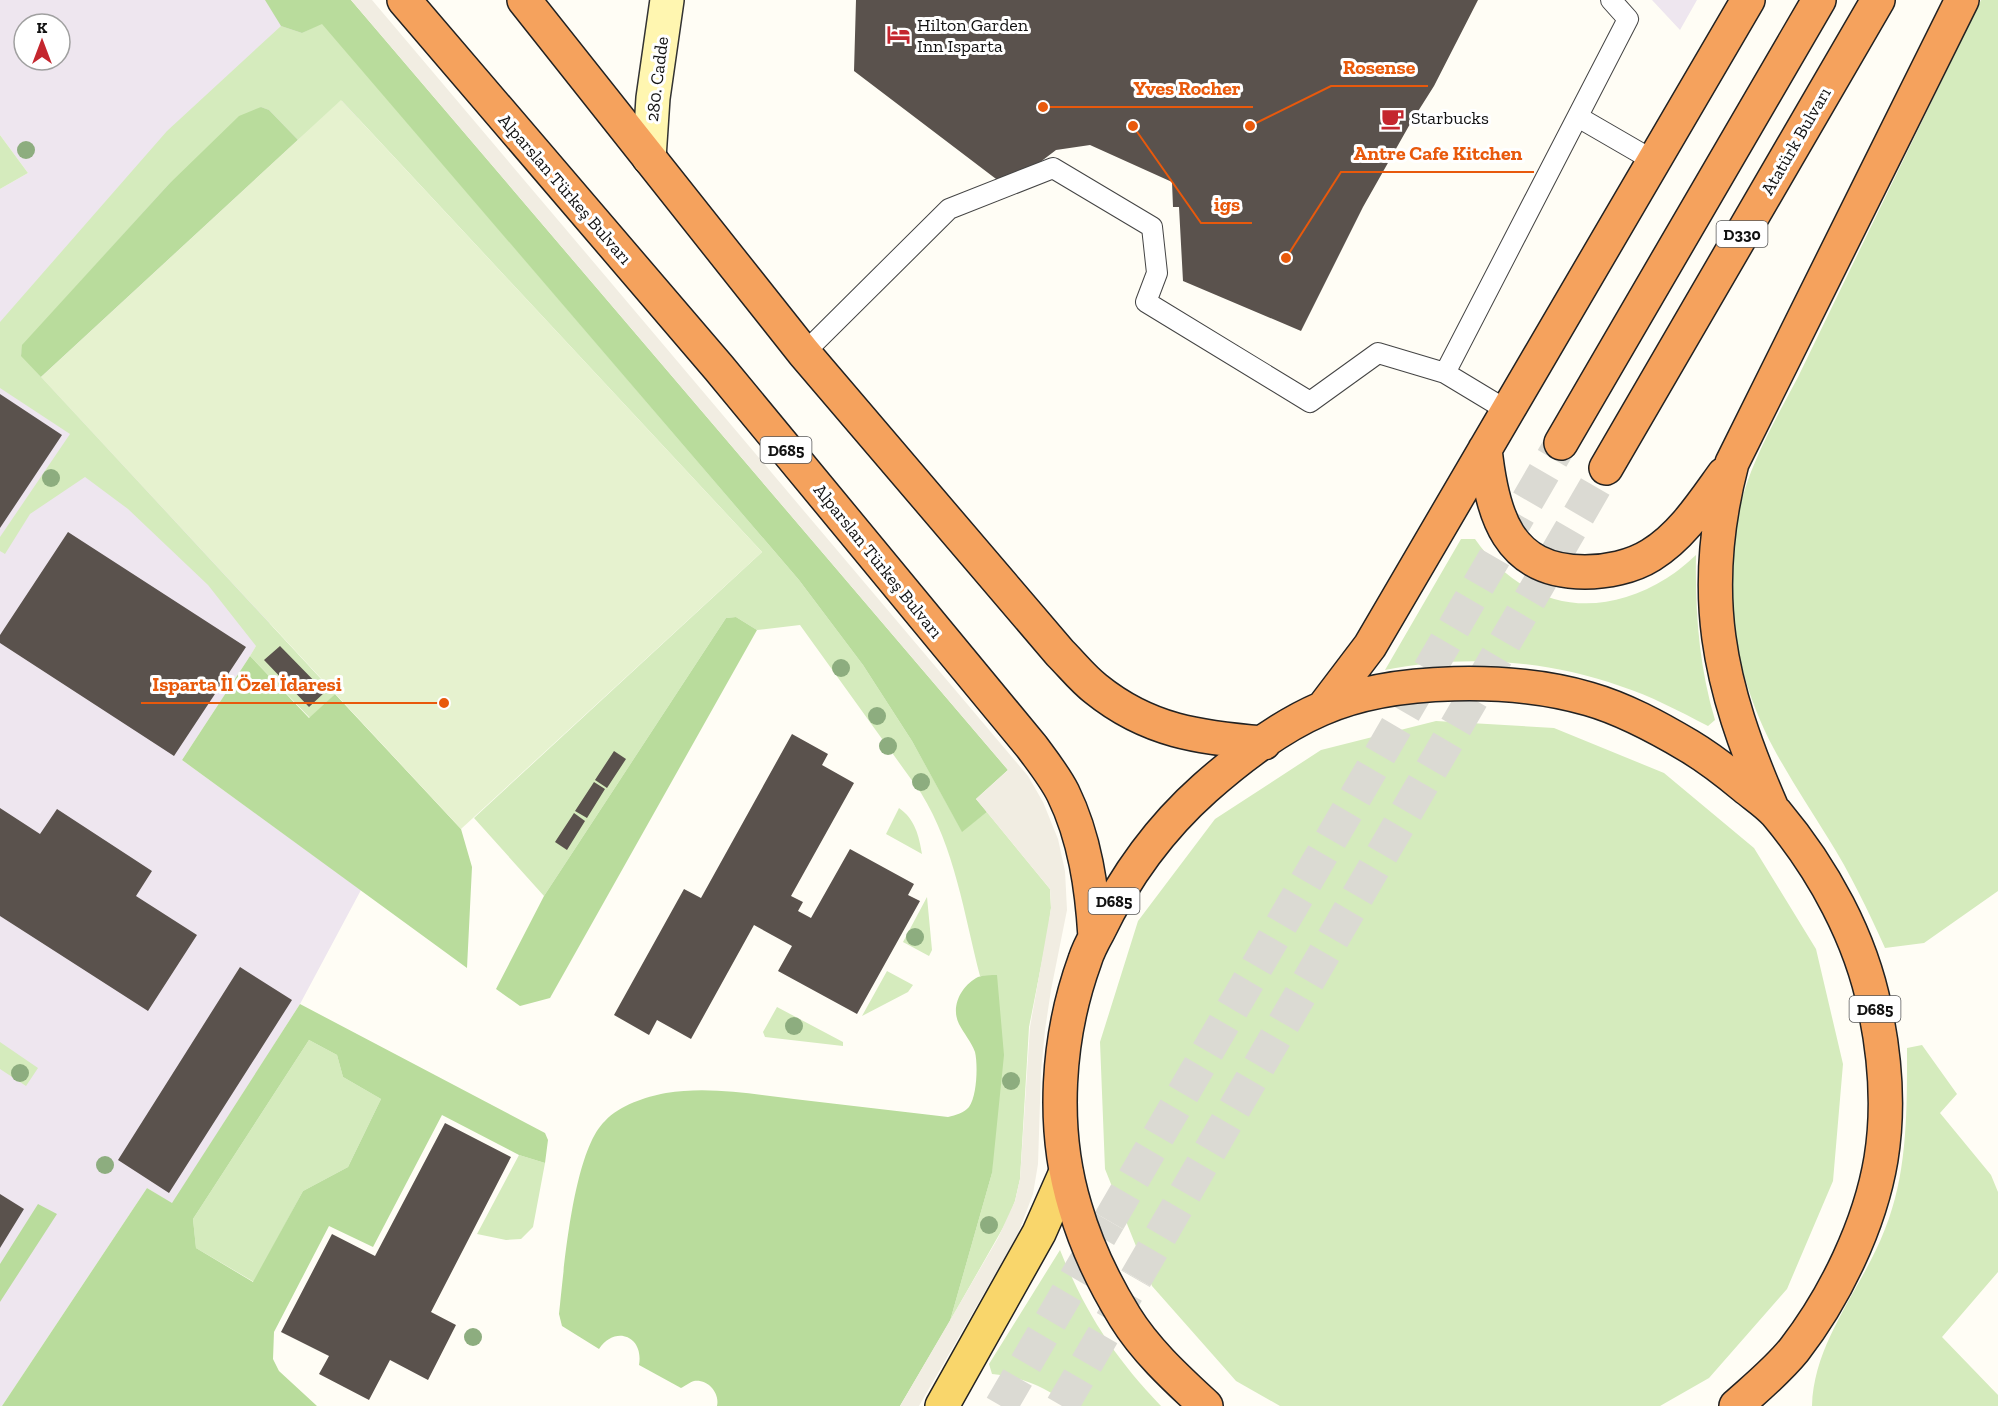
<svg xmlns="http://www.w3.org/2000/svg" width="1998" height="1406" viewBox="0 0 1998 1406" font-family="'Zilla Slab',serif">
<style>
.industrial{fill:#eee6ef;fill-rule:evenodd}
.green{fill:#d5ebbd}
.forest{fill:#b9dc9c;fill-rule:evenodd}
.pitch{fill:#e6f2cf}
.plaza{fill:#f1ede2}
.building{fill:#5a524d}
.lines{fill:none;stroke-linecap:round;stroke-linejoin:round}
.primary-tunnel{stroke:#dbdad3;stroke-width:33;stroke-dasharray:33 16;stroke-linecap:butt}
.highway-tunnel{stroke:#dbdad3;stroke-width:33;stroke-dasharray:33 16;stroke-linecap:butt}
.lane-casing{stroke:#444;stroke-width:22}
.secondary-casing{stroke:#333;stroke-width:36}
.primary-casing{stroke:#222;stroke-width:36}
.highway-casing{stroke:#222;stroke-width:36}
.lane{stroke:#fff;stroke-width:20}
.secondary{stroke:#fff6b0;stroke-width:33}
.primary{stroke:#f9d66b;stroke-width:33}
.highway{stroke:#f5a25d;stroke-width:33}
.tree{fill:#8dad7f}
.labels{text-anchor:middle;stroke-width:6;stroke-linejoin:round;paint-order:stroke}
.shield{fill:#fff;stroke:#585858;stroke-width:1.5}
.shield-label{font-size:16px;font-weight:bold;fill:#111}
.poi-label{font-size:18px;fill:#111;stroke:#fff;text-anchor:start}
.street-label{font-size:18px;fill:#111;stroke:#fff}
.leader{fill:none;stroke:#e8590c;stroke-width:2}
.callout-dot{fill:#e8590c;stroke:#fff;stroke-width:2}
.callout-label{font-size:20px;text-anchor:middle;font-weight:bold;fill:#e8590c;stroke:#fff;stroke-width:6;stroke-linejoin:round;paint-order:stroke}
</style>
<rect width="100%" height="100%" fill="#fffdf5"/>
<path class="industrial" d="M0 0H302L365 75 270 623 250 656 182 760 361 890 300 1004 172 1204 147 1188 2 1406H0V189L28 173 0 135ZM24 24H60V60H24Z
M1652 0H1697L1680 30Z"/>
<path class="green" d="M1981 0H1998V891L1924 943 1885 948C1868 910 1850 873 1828 838 1810 809 1791 780 1774 749 1730 666 1717 569 1748 480 1761 444 1780 411 1798 377Z
M322 23 799 580 863 665 912 741 962 831 987 812 1050 889 1051 908 1048 931 1029 1027 1020 1179 1015 1201 1008 1219 950 1321 992 1173 997 975 980 976C964 914 955 848 921 793L800 625 757 630 736 617 726 618 544 896 474 818 762 552 342 101 298 140 269 110 261 107 169 184 23 345 21 355 335 694 310 718 250 656 256 646 208 585 128 509 85 477 30 514 5 554 0 551V537L70 434 0 388V322L167 131 281 26 302 33Z
M0 135 28 173 0 189Z
M1461 539H1475C1523 607 1595 623 1667 578 1677 572 1687 563 1696 555 1695 612 1699 666 1715 720L1708 726C1679 711 1651 696 1620 686 1546 660 1462 654 1385 670Z
M1436 721 1554 728 1664 773 1754 848 1816 949 1843 1064 1833 1181 1787 1289 1709 1378 1660 1406H1280L1236 1381 1152 1286 1105 1169 1100 1042 1138 921 1215 819 1321 750Z
M899 808C915 819 919 836 922 854L886 834Z
M927 897 932 950 929 956 903 942Z
M887 971 913 985 908 992 862 1016Z
M777 1007 843 1042V1046L765 1037 763 1032Z
M309 1040 337 1055 343 1077 381 1099 348 1167 303 1191 254 1282 196 1248 193 1219Z
M0 1042 38 1068 26 1086 0 1069Z
M1922 1045 1957 1094 1940 1113 1991 1175 1998 1192V1272L1942 1337 1998 1395V1406H1812C1814 1340 1862 1289 1885 1229 1908 1172 1907 1108 1907 1048Z
M519 1155 545 1163 533 1227 521 1239 506 1240 477 1234Z
M1060 1250C1085 1312 1114 1357 1161 1406H1068C1047 1386 1021 1377 992 1374L989 1364Z"/>
<path class="forest" d="M265 0H351L1008 770 976 799 987 812 962 832 912 741 863 665 799 580 322 24 302 33 281 26Z
M261 107 269 110 298 140 41 377 21 356 22 345 169 184 239 116Z
M736 617 757 630 550 998 520 1006 496 989 544 896 726 618Z
M250 656 309 718 335 694 461 829 472 867 467 968 182 760Z
M997 975 1004 1055 992 1173 950 1321 900 1406H717C720 1393 708 1379 694 1381 690 1382 685 1386 681 1388L639 1365C644 1336 615 1325 599 1349L562 1326 559 1314C564 1269 573 1151 605 1121 620 1105 645 1097 666 1093 708 1086 753 1094 794 1099 845 1105 897 1111 948 1117 956 1115 964 1113 969 1107 977 1096 978 1065 975 1052 971 1041 964 1034 959 1024 950 1006 962 985 978 977 984 975 991 975 997 975Z
M300 1004 545 1133 548 1140 545 1163 519 1155 442 1115 373 1247 329 1226 274 1332 273 1359 279 1371 317 1406H2L147 1188 172 1203ZM309 1040 337 1055 343 1077 381 1099 348 1167 303 1191 253 1282 196 1248 193 1219Z
M38 1204 57 1214 0 1302V1264Z"/>
<path class="pitch" d="M341 100 762 552 461 829 41 377Z"/>
<path class="plaza" d="M351 0H372L1028 776 1043 802 1058 839 1065 871 1067 910 1051 990 1045 1030 1041 1071 1038 1164 1033 1194 1017 1236 919 1406H900L998 1238 1015 1201 1020 1179 1030 1027 1051 908 1050 889 976 799 1008 770Z"/>
<path class="building" d="M856 0H1478L1434 86 1410 124 1363 207 1301 331 1183 281 1179 207H1173L1172 182 1090 145 1056 150 1039 163 1004 185 854 71Z
M0 394 62 435 0 528Z
M68 532 246 647 174 756 0 643V635Z
M280 646 325 692 309 707 264 660Z
M792 734 828 754 822 765 854 783 791 896 803 902 798 911 811 918 850 849 914 884 908 895 920 901 857 1014 778 971 792 946 754 925 691 1039 657 1020 649 1035 614 1015 684 889 701 898Z
M614 751 626 759 607 788 595 780Z
M594 782 605 789 587 818 575 811Z
M0 808 40 834 57 809 152 871 136 896 197 935 148 1011 0 916Z
M574 813 585 821 567 850 555 842Z
M240 967 292 1000 169 1193 118 1160Z
M445 1123 511 1157 431 1312 456 1325 428 1380 390 1360 369 1400 319 1374 329 1356 281 1332 332 1234 375 1256Z
M0 1194 24 1209 0 1248Z"/>
<g class="lines">
<path class="primary-tunnel" d="M1001 1406 1109 1221
M1062 1406 1136 1278"/>
<path class="highway-tunnel" d="M1109 1221 1561 443
M1136 1278 1606 468"/>
<defs>
<path id="lane" d="M1578 117 1654 161
M804 353 949 209 1053 168 1152 227 1157 273 1146 302 1310 402 1378 353 1445 373 1508 411
M1445 373 1628 19 1611 0"/>
<path id="secondary" d="M649 158 653 98 667 0"/>
<path id="primary" d="M942 1406 1039 1233 1066 1172"/>
<path id="highway" d="M404 0 719 368 1032 747C1043 762 1055 777 1063 793 1085 838 1092 888 1095 937
M524 0 804 353 1060 653C1072 665 1083 679 1096 689 1148 731 1200 738 1264 743
M1561 443 1819 0
M1485 449C1492 514 1507 572 1585 572 1606 572 1632 567 1651 555 1682 536 1703 503 1724 474
M1606 468 1878 0
M1323 708 1370 646 1748 0
M1771 806C1718 684 1698 593 1732 463L1962 0
M1206 1406C1177 1379 1146 1351 1125 1317 1104 1283 1086 1245 1075 1207 1051 1128 1057 1037 1085 960 1088 950 1093 941 1098 932 1124 878 1160 828 1205 788 1239 758 1279 727 1321 709 1393 677 1514 677 1589 699 1624 709 1657 727 1689 746 1709 758 1727 772 1745 787 1756 796 1767 803 1776 813 1823 869 1861 938 1875 1009 1885 1057 1889 1110 1881 1159 1870 1225 1835 1297 1794 1350 1777 1371 1756 1388 1736 1406"/>
</defs>
<use href="#lane" class="lane-casing"/>
<use href="#secondary" class="secondary-casing"/>
<use href="#primary" class="primary-casing"/>
<use href="#highway" class="highway-casing"/>
<use href="#lane" class="lane"/>
<use href="#secondary" class="secondary"/>
<use href="#primary" class="primary"/>
<use href="#highway" class="highway"/>
</g>
<g class="tree">
<circle cx="26" cy="150" r="9"/>
<circle cx="51" cy="478" r="9"/>
<circle cx="841" cy="668" r="9"/>
<circle cx="877" cy="716" r="9"/>
<circle cx="888" cy="746" r="9"/>
<circle cx="921" cy="782" r="9"/>
<circle cx="915" cy="937" r="9"/>
<circle cx="794" cy="1026" r="9"/>
<circle cx="20" cy="1073" r="9"/>
<circle cx="1011" cy="1081" r="9"/>
<circle cx="105" cy="1165" r="9"/>
<circle cx="989" cy="1225" r="9"/>
<circle cx="473" cy="1337" r="9"/>
</g>
<defs>
<symbol id="hotel-bare" viewBox="-9 -9 18 18"><path d="M-6-4.5h1.5V1H6V5H4.5V3h-9V5H-6ZM-4 0a1.8 1.8 0 1 1 3.6 0ZM.5 0V-2.5h3Q6-2.5 6 0Z" fill="#c4262e" stroke="#fff" stroke-width="2.5" paint-order="stroke"/></symbol>
<symbol id="cafe-bare" viewBox="-9 -9 18 18"><path d="M-5.5-4.5H6V0H3Q3 3.5 0 3.5H-2.5Q-5.5 3.5-5.5 0ZM3-3.2v2h1.7v-2ZM-6 4.5H4V6H-6Z" fill="#c4262e" stroke="#fff" stroke-width="2.5" paint-order="stroke"/></symbol>
</defs>
<g fill-rule="evenodd">
<use href="#hotel-bare" x="882" y="18" width="33" height="33"/>
<use href="#cafe-bare" x="1376" y="102" width="33" height="33"/>
</g>
<g class="labels">
<g class="shield">
<rect x="1716.5" y="221" width="51" height="26" rx="4.5"/>
<rect x="760.5" y="437" width="51" height="26" rx="4.5"/>
<rect x="1088.5" y="888" width="51" height="26" rx="4.5"/>
<rect x="1849.5" y="996" width="51" height="26" rx="4.5"/>
</g>
<g class="shield-label">
<text x="1742" y="240">D330</text>
<text x="786" y="456">D685</text>
<text x="1114" y="907">D685</text>
<text x="1875" y="1015">D685</text>
</g>
<g class="poi-label">
<text x="917" y="31">Hilton Garden<tspan x="917" dy="21">Inn Isparta</tspan></text>
<text x="1411" y="124">Starbucks</text>
</g>
<g class="street-label">
<text transform="translate(657 79) rotate(-83)" y="6">280. Cadde</text>
<text transform="translate(1796 141) rotate(-60)" y="6">Atatürk Bulvarı</text>
<text transform="translate(565 189) rotate(49)" y="6">Alparslan Türkeş Bulvarı</text>
<text transform="translate(878 561) rotate(51)" y="6">Alparslan Türkeş Bulvarı</text>
</g>
</g>
<path class="leader" d="M1250 126L1331 86H1428M1043 107L1122 107H1253M1286 258L1341 172H1534M1133 126L1201 223H1252M444 703L354 703H141"/>
<g class="callout-dot">
<circle cx="1250" cy="126" r="6"/>
<circle cx="1043" cy="107" r="6"/>
<circle cx="1286" cy="258" r="6"/>
<circle cx="1133" cy="126" r="6"/>
<circle cx="444" cy="703" r="6"/>
</g>
<g class="callout-label">
<text x="1379" y="74">Rosense</text>
<text x="1187" y="95">Yves Rocher</text>
<text x="1438" y="160">Antre Cafe Kitchen</text>
<text x="1227" y="211">igs</text>
<text x="247" y="691">Isparta İl Özel İdaresi</text>
</g>
<g transform="translate(42 42)"><circle r="28" fill="#ffffff" stroke="#a0a0a0" stroke-width="1.5"/>
<path d="M0-4.5L10 22L0 15L-10 22Z" fill="#c4262e"/>
<text y="-9" font-size="16" font-weight="bold" text-anchor="middle" fill="#111111">K</text>
</g>
</svg>
